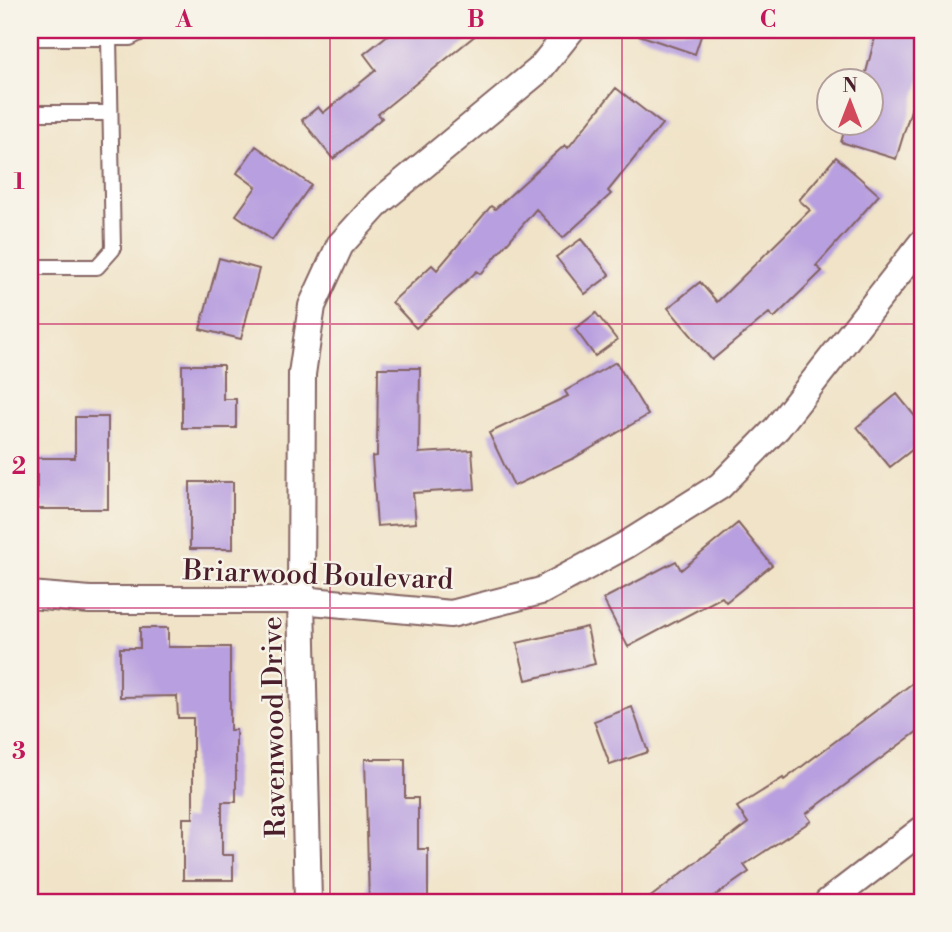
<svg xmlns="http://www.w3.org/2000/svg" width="952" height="932" viewBox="0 0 952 932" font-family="'Libre Bodoni',serif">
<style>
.building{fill:#b89fdf}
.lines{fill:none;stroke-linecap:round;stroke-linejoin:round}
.lane-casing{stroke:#846462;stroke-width:18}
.street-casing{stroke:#846462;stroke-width:30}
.lane{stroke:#fff;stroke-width:14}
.street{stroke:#fff;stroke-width:26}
.grid{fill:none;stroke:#c2185b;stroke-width:2;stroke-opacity:0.55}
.labels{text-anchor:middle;stroke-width:5;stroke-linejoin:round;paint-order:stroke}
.street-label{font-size:28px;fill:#4a1f2b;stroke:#f7f3e8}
.neatline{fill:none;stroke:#c2185b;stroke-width:2.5}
.grid-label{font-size:23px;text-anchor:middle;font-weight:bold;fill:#c2185b}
</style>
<rect width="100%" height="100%" fill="#f7f3e8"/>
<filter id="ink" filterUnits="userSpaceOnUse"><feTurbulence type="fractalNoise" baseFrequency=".0143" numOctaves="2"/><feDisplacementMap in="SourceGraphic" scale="14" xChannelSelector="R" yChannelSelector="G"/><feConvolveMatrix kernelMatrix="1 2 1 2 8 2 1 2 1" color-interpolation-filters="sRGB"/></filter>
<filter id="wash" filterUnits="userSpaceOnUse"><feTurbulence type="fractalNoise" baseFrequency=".00686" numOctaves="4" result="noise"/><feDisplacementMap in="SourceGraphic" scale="28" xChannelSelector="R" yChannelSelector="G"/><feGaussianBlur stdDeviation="1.57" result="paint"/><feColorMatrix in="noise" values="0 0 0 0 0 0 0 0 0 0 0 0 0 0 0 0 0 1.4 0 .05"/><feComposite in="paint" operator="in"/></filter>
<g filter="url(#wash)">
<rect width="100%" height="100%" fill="#f0e3c7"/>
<g id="blocks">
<path class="building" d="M394 30H482L378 114 382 118 333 159 302 120 318 107 323 113 376 70 364 54Z
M637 30H703L695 54 636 34Z
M877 30H922V74L896 159 841 142 847 122H872V80H864Z
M616 88 662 124 608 191 611 194 563 238 536 209 481 274 477 271 416 328 392 302 432 265 437 270 491 206 495 209 565 145 568 148Z
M256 146 311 185 272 240 236 215 256 187 237 173Z
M836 157 879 195 816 266 822 271 774 318 769 313 712 360 668 308 700 282 717 302 810 210 799 200Z
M581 239 610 275 585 294 556 257Z
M219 258 259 269 241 339 200 329Z
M596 313 617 340 595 356 575 329Z
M616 362 648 415 574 458 514 486 489 433 568 396 565 391Z
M182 365H223V399H236V428H182Z
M378 368H420L419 453 472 450 475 489 413 493 416 523 377 526 372 457 377 456Z
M897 394 922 425V442L890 467 857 427Z
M75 417H108V509H37V458H75Z
M190 482H233V549H190Z
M738 523 772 565 726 602 722 597 628 647 603 599 676 561 681 570Z
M587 627 595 664 526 680 517 643Z
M140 628H168V647H230V730H236V802H222V855H233V880H183V818H193V718H178L177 696 120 697V648H140Z
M922 676V728L806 814 811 821 744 865 749 872 706 902H644L748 823 737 807 783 778 784 780Z
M632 707 648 752 610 765 594 721Z
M365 759H405V798H418V849H428V902H369Z"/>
</g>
</g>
<g filter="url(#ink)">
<use href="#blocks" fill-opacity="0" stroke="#846462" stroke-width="2"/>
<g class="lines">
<defs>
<path id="lane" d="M130 31V38L146 30
M30 38H130
M30 113H110
M30 267H97L113 249 109 38"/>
<path id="street" d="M30 595 90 600H301L451 614 541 591 626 545 720 486 777 428 922 243
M308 902 301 600 302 374 312 306 340 245 379 202 539 70 571 30
M828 902 922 830"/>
</defs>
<use href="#lane" class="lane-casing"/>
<use href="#street" class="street-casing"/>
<use href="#lane" class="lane"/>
<use href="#street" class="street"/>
</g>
</g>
<path class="grid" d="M330 30V902M622 30V902M30 324H922M30 608H922"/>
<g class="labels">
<g class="street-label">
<text transform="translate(318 574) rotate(2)" y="10">Briarwood Boulevard</text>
<text transform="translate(273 727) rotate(-91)" y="10">Ravenwood Drive</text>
</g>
</g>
<rect width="952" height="932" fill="none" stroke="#f7f3e8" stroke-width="77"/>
<g transform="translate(850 102)"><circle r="33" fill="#f7f3e8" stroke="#b29e9c" stroke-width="2"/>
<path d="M0-5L12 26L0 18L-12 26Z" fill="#d1495b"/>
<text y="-10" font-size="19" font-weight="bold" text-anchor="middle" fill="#4a1f2b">N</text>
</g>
<rect x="38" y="38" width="876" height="856" class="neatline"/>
<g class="grid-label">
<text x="184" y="27">A</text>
<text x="476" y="27">B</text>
<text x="768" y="27">C</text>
<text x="19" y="189">1</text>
<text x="19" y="474">2</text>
<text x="19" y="759">3</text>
</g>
</svg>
